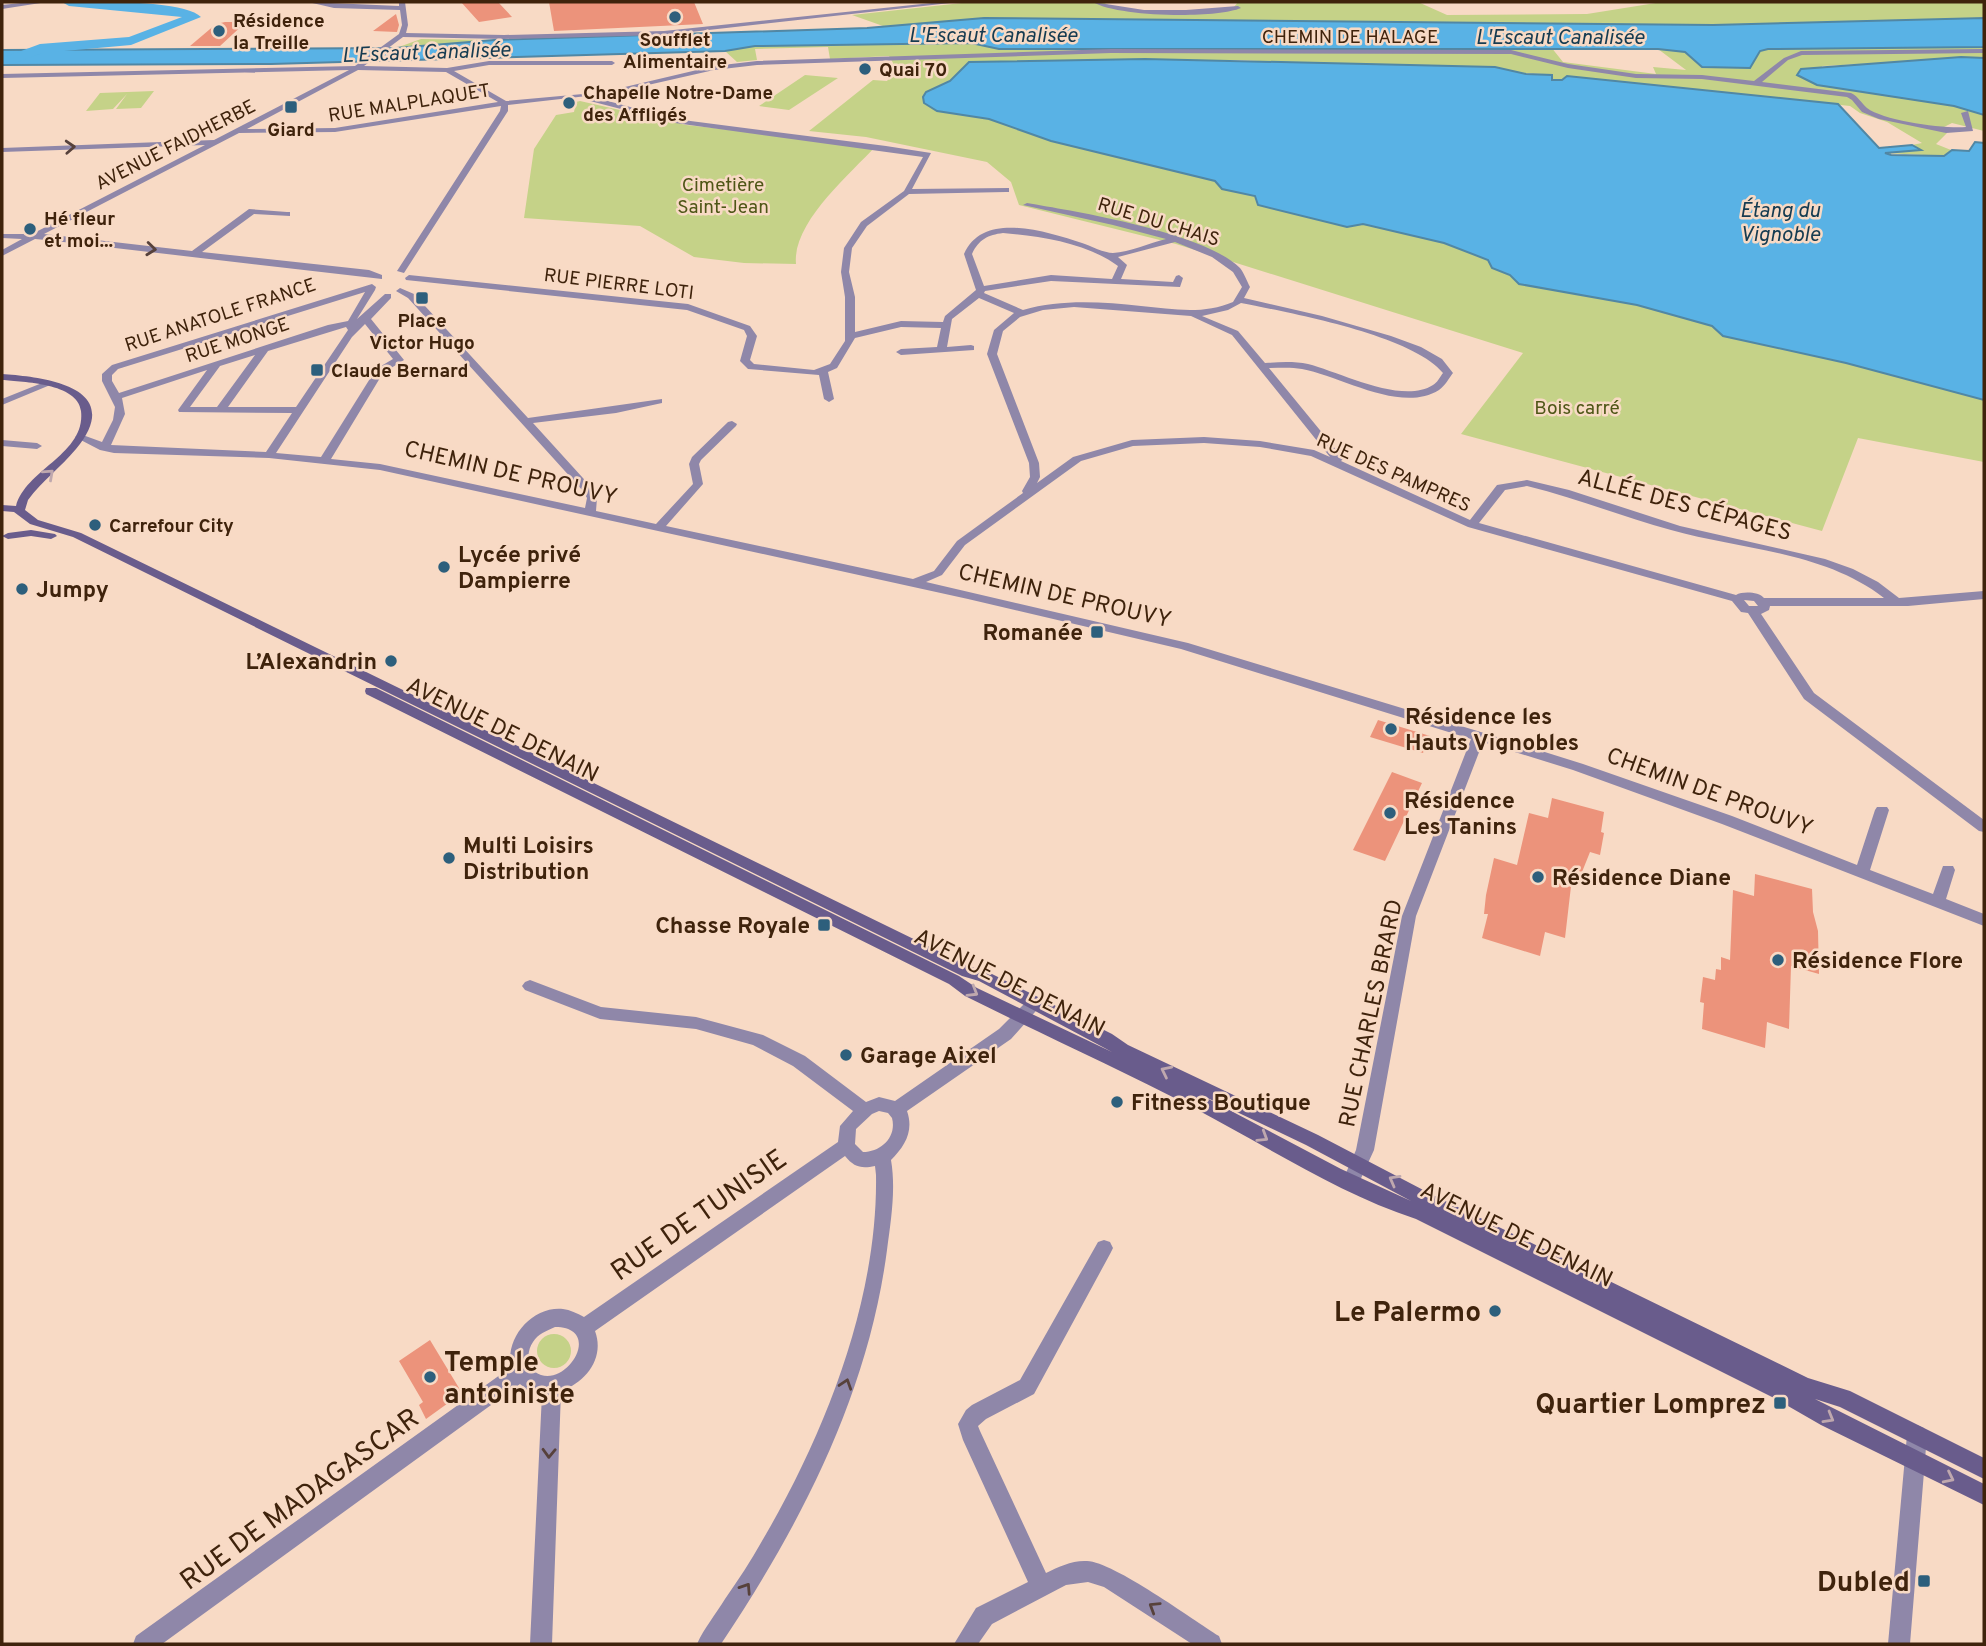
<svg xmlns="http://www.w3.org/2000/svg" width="1986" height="1646" viewBox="0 0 1986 1646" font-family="Overpass,sans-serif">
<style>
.green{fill:#c5d288}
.water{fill:#59b2e5;stroke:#5187a4;stroke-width:2}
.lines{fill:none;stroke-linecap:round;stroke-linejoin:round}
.river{fill:#59b2e5;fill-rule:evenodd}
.building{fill:#ec937b}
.street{fill:#8f87a9;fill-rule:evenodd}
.secondary{fill:#695c8c;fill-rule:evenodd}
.oneway{stroke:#57413b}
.oneway2{stroke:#bfa8ae}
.poi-dot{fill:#2d5f7c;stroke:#f8dac5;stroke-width:2.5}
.labels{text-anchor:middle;stroke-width:5;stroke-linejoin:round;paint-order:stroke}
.far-poi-label{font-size:19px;font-weight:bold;fill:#3f230c;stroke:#f8dac5;text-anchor:start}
.far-street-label{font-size:19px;fill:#3f230c;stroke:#f8dac5}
.far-park-label{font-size:19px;fill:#4e5616;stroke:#f8dac5}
.far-water-label{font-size:21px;font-style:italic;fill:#153b51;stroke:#f8dac5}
.street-label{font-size:23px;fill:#3f230c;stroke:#f8dac5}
.poi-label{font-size:23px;font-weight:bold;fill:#3f230c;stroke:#f8dac5;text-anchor:start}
.near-street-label{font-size:28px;fill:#3f230c;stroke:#f8dac5}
.near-poi-label{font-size:28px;font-weight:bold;fill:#3f230c;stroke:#f8dac5;text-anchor:end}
</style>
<rect width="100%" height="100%" fill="#f8dac5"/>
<path class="green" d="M971 2H1103C1125 18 1206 10 1234 7L1238 2H1418L1447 15 1587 14 1662 2H1984V18L1713 25 984 18 954 23 883 26 852 15Z
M421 39 494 40 396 48Z
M971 43 999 49 1551 47 1563 62 1656 74 1653 67 1686 70 1658 49 1685 52 1702 67 1750 68 1760 51 1768 49 1984 47V58L1822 66 1817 85 1954 106 1984 115V131L1952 123 1938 130 1947 133 1936 144 1951 150 1944 156 1884 153 1921 150 1912 145 1922 143 1887 122 1860 113 1850 106 1567 76 1563 80H1552V76L1543 74 1237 60 970 62 950 81 941 85 937 111 989 119 1051 141 1215 181 1223 189 1255 196 1258 205 1347 227 1363 224 1444 243 1489 260 1492 268 1510 274 1520 284 1637 305 1713 326 1723 336 1846 363 1984 400V462L1858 438 1822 531 1461 434 1523 353 1176 244 1019 205 1011 182 987 162 866 137 809 131 873 80 887 81 893 73V63L889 56 830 59 828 47 755 49 757 60 737 62 725 51 755 46Z
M805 75 838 78 789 110 759 106Z
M154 91 141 108 116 109 127 94 113 109 86 111 100 93Z
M580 101 686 125 876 146C849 175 792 223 796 264L744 263 694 257 640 226 524 218 534 149 556 115 574 112 576 102Z
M537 1351a17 17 0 1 1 34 0a17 17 0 1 1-34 0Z"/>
<path class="water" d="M984 18 1713 25 1984 18V47L1768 49 1760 51 1750 68 1702 67 1685 52 1658 49H999L971 43 755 46 725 51 271 64 2 65V50L396 48 494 40 867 28Z
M1961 57 1984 58V115L1954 106 1817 85 1797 75 1801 69Z
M1145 59 1495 67 1526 74 1552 75V80H1562L1567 76 1838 104 1879 148 1912 145 1921 150 1885 153 1891 155 1944 156 1952 150 1969 151 1975 142 1984 143V400L1846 363 1723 336 1712 326 1637 305 1519 284 1510 275 1492 268 1488 260 1444 243 1363 224 1347 227 1258 205 1255 196 1222 189 1215 181 1051 141 989 119 937 111 924 103 923 97 926 92 950 81 969 62Z"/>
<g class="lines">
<path class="river" d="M62 2C88 1 185 0 201 17L131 45 42 53 15 63H5V57L40 44 129 37 182 17 69 6Z"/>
</g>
<path class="building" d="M461 2H498L512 17 479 22Z
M549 2H694L703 24 554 31Z
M396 14 399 25 397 32 373 31Z
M225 22H246L220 46H190L216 24Z
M1378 720 1430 736 1423 753 1370 737Z
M1392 772 1422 783 1385 861 1353 850Z
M1552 798 1604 812 1601 832 1604 833 1600 855 1590 852 1582 872 1573 869 1565 938 1545 932 1540 956 1482 938 1488 914H1484L1486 895 1494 858 1517 865 1529 813 1548 818Z
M1755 874 1812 889 1813 912 1818 931 1819 974 1791 966 1789 1029 1767 1022 1765 1048 1702 1029 1704 1003 1700 1002 1703 977 1715 980 1716 969 1721 970V957L1730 960 1733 890 1754 896Z
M430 1340 462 1393 426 1419 419 1405 423 1402 399 1361Z"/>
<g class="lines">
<path class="street" d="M30 2H47L2 9V5Z
M308 2 399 6V2H405L408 25 406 33 504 35 664 31 941 2H959L664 35 504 39 403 37 364 66 447 68 489 61H612L615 63 612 65H489L454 71 506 101 583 94 587 96 508 105V111L404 273 397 271 500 111 501 106 335 132 239 133 44 234 192 251 249 209 287 212H290V216L254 214 202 252 369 270 382 275V279L46 240 35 239 2 256V250L22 239 2 238V234H32L205 145 2 152V148L214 140 349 70 2 78V74L355 66 399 34 402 25 400 10 334 8ZM358 70 446 72 498 102 335 128 247 129Z
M1093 2 1144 10H1186L1238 6 1241 8C1215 19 1117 17 1093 2Z
M1111 49 1511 50 1568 64 1636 74 1702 75 1754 81 1784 58 1801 51 1984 49V53L1802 55 1788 60 1762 82 1851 93C1859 97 1861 103 1867 108 1884 121 1945 129 1966 127L1961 113 1968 111 1973 131 1946 133 1879 119 1862 112 1852 100 1847 97 1702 79 1636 78 1568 68 1511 54 1111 53 757 65 714 70 595 97 591 95 714 66 757 61Z
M593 97 675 119 886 146 931 153 912 189 1009 188V192H1006L909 194 867 226 852 248 849 272 855 297V332L901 321 943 322 945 316 976 290 964 254C983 210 1047 232 1082 243 1091 246 1104 253 1113 253 1130 252 1149 243 1166 239L1113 225 1023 205 1027 203C1079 212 1203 232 1240 268 1244 273 1247 281 1250 287L1244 298 1322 316 1391 336 1421 347 1442 359 1453 373C1449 378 1445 386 1439 390 1401 414 1341 376 1302 369 1291 367 1280 368 1269 368L1342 457 1343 459 1341 461 1470 520 1497 485 1527 480 1569 490 1680 526 1825 559 1853 569 1878 582 1899 598 1984 591V599L1908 606H1770L1769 610 1761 614 1814 693 1984 820V832L1979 831 1804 699 1748 613 1741 612 1732 601 1468 527 1311 456 1260 447 1204 443 1133 446 1081 461 965 545 942 575 926 582 1188 643 1484 733 1583 764 1732 816 1857 865 1875 810 1877 807H1887L1889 810 1870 870 1933 894 1943 866H1953L1955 870 1946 899 1984 914V926L1722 824 1573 770 1483 742 1416 916 1374 1150 1357 1187 1351 1190 1345 1187 1342 1182 1356 1150 1402 916 1471 739 1181 649 968 599 380 470 269 458 114 453 100 450 75 437 80 434 102 442 113 420 115 407 102 381V374L112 365 372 284 376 287 375 290 357 319 385 294H391V298L371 319 404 360 383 373 331 459 380 464 585 508 587 498 583 491 408 298 396 291 400 288 414 294 528 418 662 399V403L616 413 533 423 592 488 597 498 596 511 656 524 693 484 689 464 692 457 728 422 732 421 737 424 736 426 701 460 699 464 703 484 666 526 913 579 934 571 957 541 1023 493 1022 491 1030 477 1029 463 987 354 994 330 1014 313 979 298 952 319 947 347 971 345 974 346V350L901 355 896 352 901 349 937 347 941 328 901 327 855 338 837 368 828 372 834 399 829 402 824 399 819 375 748 369 740 361 747 336 744 330 687 310 406 280 405 278 409 275 688 304 750 326 757 336 750 360 754 364 814 370 830 364 845 341V297L841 272 844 248 861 222 904 191 923 157 675 123 590 101ZM1003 233C1041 236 1087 243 1118 266L1112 279 1051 275 984 286 972 254C979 239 988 235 1003 233ZM1175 242 1212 257 1233 272 1242 287 1233 302C1203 315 1172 309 1141 306 1102 302 1061 299 1023 310L984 293 985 291 1051 281 1180 287 1183 278 1179 275 1176 276 1173 282 1121 279 1127 265 1118 257ZM365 292 348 321 328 325 119 393 112 381V375L118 369ZM1241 303C1291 313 1412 335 1443 373 1440 377 1437 383 1433 385 1402 405 1340 372 1308 364 1294 361 1279 362 1265 363L1238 331 1202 316 1228 310ZM1074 307 1191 316 1232 335 1330 457 1314 450 1260 441 1204 437 1132 440 1073 457 1037 483 1040 477 1039 463 997 354 1003 331 1020 317 1043 310ZM365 324 393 359 376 369 321 457 276 453 352 337ZM346 327 348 330 296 407H228L268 351ZM255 355 217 407H190L220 366ZM207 370 178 410 179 412 292 413 266 452 111 445 125 414 122 398ZM1527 486C1576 498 1623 517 1671 530 1742 550 1823 551 1884 598H1764C1759 592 1743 591 1736 595L1479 523 1505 490ZM1744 600 1754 601 1758 606H1749Z
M47 381 55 383 2 405V399Z
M2 440 37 443 42 446 37 449 2 446Z
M530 980 601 1007 696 1017 763 1035 805 1056 866 1102 879 1097 895 1101 999 1029 1029 999 1035 997 1041 999 1043 1003 1011 1039 907 1111C914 1131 905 1146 891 1160 896 1189 891 1220 887 1250 868 1395 801 1524 721 1644H697C704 1628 716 1614 725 1599 738 1580 751 1561 762 1541 825 1434 878 1300 876 1175L875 1166C861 1169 854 1167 845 1156L595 1331C605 1358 586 1382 561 1391L552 1644H530L542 1394 528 1391 520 1384 162 1644H133L136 1636 511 1367C505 1338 532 1306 563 1309 570 1310 577 1313 584 1317L838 1142 840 1126 853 1111 793 1066 753 1045 696 1029 600 1019 525 990 522 986 525 982ZM879 1111 888 1113 892 1118C897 1137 881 1152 863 1152L855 1144 856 1129 872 1114ZM555 1327C602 1327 570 1384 541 1375 528 1371 525 1353 533 1342 538 1334 546 1331 555 1327Z
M1104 1240 1110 1242 1113 1248 1110 1254 1034 1394 986 1419 978 1426 980 1431 1046 1573C1058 1567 1073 1560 1087 1561 1114 1562 1193 1620 1219 1636L1222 1644H1192L1104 1587 1088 1582 1066 1585 992 1624 978 1644H954L976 1608 1028 1582 963 1440 958 1424 966 1410 972 1405 1020 1380 1098 1242Z
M1917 1425 1924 1428 1927 1435 1910 1644H1888L1907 1435 1910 1428Z"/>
<path class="secondary" d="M2 374C45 377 127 387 76 449 61 467 42 481 28 500L25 510 38 520 81 533 971 967 988 972 1112 1034 1128 1045 1318 1135 1429 1193 1808 1378 1850 1391 1984 1458V1479L1840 1407 1815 1399 1984 1484V1505L1821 1425 1776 1399 1416 1219C1337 1193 1265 1145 1192 1107 1117 1068 1041 1034 965 996L949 984 366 694 365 691 366 688H376L959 976 977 988 1112 1052 979 981 962 976 73 537 30 524 14 512 2 511V505L16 506C26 469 86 454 81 411 78 383 23 382 2 380ZM1199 1094 1306 1145 1411 1201 1341 1169Z
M31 530 55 534 57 536 51 539 31 536 8 539 2 536 8 533Z"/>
</g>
<defs><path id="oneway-chevron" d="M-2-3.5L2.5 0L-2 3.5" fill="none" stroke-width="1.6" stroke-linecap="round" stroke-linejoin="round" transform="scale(1.75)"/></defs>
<g class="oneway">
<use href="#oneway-chevron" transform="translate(70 147) rotate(-3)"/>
<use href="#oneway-chevron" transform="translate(151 249) rotate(6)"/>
<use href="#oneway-chevron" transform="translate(846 1384) rotate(-72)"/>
<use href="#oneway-chevron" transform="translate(549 1453) rotate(92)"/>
<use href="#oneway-chevron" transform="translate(746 1588) rotate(-57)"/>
<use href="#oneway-chevron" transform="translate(1154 1607) rotate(-148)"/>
</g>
<g class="oneway2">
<use href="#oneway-chevron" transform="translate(49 474) rotate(-42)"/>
<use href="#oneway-chevron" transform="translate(973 992) rotate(31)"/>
<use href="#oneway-chevron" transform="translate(1166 1071) rotate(-154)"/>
<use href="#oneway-chevron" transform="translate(1263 1137) rotate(32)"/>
<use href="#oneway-chevron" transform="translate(1394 1180) rotate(-151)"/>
<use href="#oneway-chevron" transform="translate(1829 1418) rotate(30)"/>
<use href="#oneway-chevron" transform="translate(1949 1478) rotate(26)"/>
</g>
<g class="poi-dot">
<circle cx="675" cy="17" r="7"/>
<circle cx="219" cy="31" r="7"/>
<circle cx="865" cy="69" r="7"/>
<circle cx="569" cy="103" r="7"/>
<rect x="284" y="100" width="14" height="14" rx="3.5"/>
<circle cx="30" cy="229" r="7"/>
<rect x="415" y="291" width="14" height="14" rx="3.5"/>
<rect x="310" y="363" width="14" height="14" rx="3.5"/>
<circle cx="95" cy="525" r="7"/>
<circle cx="444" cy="567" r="7"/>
<circle cx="22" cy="589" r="7"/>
<rect x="1090" y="625" width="14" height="14" rx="3.5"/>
<circle cx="391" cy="661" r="7"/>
<circle cx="1391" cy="729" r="7"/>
<circle cx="1390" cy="813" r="7"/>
<circle cx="449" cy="858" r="7"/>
<circle cx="1538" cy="877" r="7"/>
<rect x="817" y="918" width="14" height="14" rx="3.5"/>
<circle cx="1778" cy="960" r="7"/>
<circle cx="846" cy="1055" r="7"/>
<circle cx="1117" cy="1102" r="7"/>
<circle cx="1495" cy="1311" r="7"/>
<circle cx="430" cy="1377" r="7"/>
<rect x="1773" y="1396" width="14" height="14" rx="3.5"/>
<rect x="1917" y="1574" width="14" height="14" rx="3.5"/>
</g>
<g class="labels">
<g class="far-poi-label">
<text x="233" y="27">Résidence<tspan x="233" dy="22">la Treille</tspan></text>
<text x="675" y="46" text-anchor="middle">Soufflet<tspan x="675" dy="22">Alimentaire</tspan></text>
<text x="879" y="76">Quai 70</text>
<text x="583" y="99">Chapelle Notre-Dame<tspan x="583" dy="22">des Affligés</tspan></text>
<text x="291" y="136" text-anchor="middle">Giard</text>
<text x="44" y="225">Hé fleur<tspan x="44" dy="22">et moi...</tspan></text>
<text x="422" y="327" text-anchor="middle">Place<tspan x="422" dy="22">Victor Hugo</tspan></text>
<text x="331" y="377">Claude Bernard</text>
<text x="109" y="532">Carrefour City</text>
</g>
<g class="far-street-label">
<text x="1350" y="43">CHEMIN DE HALAGE</text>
<text transform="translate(409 102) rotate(-9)" y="7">RUE MALPLAQUET</text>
<text transform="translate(175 144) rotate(-27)" y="7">AVENUE FAIDHERBE</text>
<text transform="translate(1159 221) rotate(17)" y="7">RUE DU CHAIS</text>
<text transform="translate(619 283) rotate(7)" y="7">RUE PIERRE LOTI</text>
<text transform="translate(220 314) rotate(-18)" y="7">RUE ANATOLE FRANCE</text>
<text transform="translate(237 339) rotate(-18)" y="7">RUE MONGE</text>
<text transform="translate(1394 472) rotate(24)" y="7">RUE DES PAMPRES</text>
</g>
<g class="far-park-label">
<text x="723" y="191">Cimetière<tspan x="723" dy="22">Saint-Jean</tspan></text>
<text x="1577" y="414">Bois carré</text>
</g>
<g class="far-water-label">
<text x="993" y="42">L'Escaut Canalisée</text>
<text x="1560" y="44">L'Escaut Canalisée</text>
<text transform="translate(426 52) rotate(-2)" y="7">L'Escaut Canalisée</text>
<text x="1780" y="217">Étang du<tspan x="1780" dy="24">Vignoble</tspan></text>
</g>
<g class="street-label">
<text transform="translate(511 472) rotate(13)" y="8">CHEMIN DE PROUVY</text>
<text transform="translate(1685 504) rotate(15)" y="8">ALLÉE DES CÉPAGES</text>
<text transform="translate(1065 595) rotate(13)" y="8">CHEMIN DE PROUVY</text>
<text transform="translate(503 729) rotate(26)" y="8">AVENUE DE DENAIN</text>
<text transform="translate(1710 791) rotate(20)" y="8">CHEMIN DE PROUVY</text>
<text transform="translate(1010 982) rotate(27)" y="8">AVENUE DE DENAIN</text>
<text transform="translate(1370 1013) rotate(-78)" y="8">RUE CHARLES BRARD</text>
<text transform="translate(1517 1234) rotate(26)" y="8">AVENUE DE DENAIN</text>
</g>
<g class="poi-label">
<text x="458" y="562">Lycée privé<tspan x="458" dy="26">Dampierre</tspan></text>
<text x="36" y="597">Jumpy</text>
<text x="1083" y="640" text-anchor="end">Romanée</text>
<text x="377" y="669" text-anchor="end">L’Alexandrin</text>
<text x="1405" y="724">Résidence les<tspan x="1405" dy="26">Hauts Vignobles</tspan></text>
<text x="1404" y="808">Résidence<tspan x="1404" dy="26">Les Tanins</tspan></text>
<text x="463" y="853">Multi Loisirs<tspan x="463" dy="26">Distribution</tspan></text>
<text x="1552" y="885">Résidence Diane</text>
<text x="810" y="933" text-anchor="end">Chasse Royale</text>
<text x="1792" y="968">Résidence Flore</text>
<text x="860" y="1063">Garage Aixel</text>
<text x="1131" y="1110">Fitness Boutique</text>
</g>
<g class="near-street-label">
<text transform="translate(698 1214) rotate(-35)" y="10">RUE DE TUNISIE</text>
<text transform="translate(299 1498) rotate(-36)" y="10">RUE DE MADAGASCAR</text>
</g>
<g class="near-poi-label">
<text x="1481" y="1321">Le Palermo</text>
<text x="444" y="1371" text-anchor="start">Temple<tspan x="444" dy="32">antoiniste</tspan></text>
<text x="1766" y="1413">Quartier Lomprez</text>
<text x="1910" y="1591">Dubled</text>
</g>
</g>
<rect width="1986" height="1646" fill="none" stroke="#3f230c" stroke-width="7"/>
</svg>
